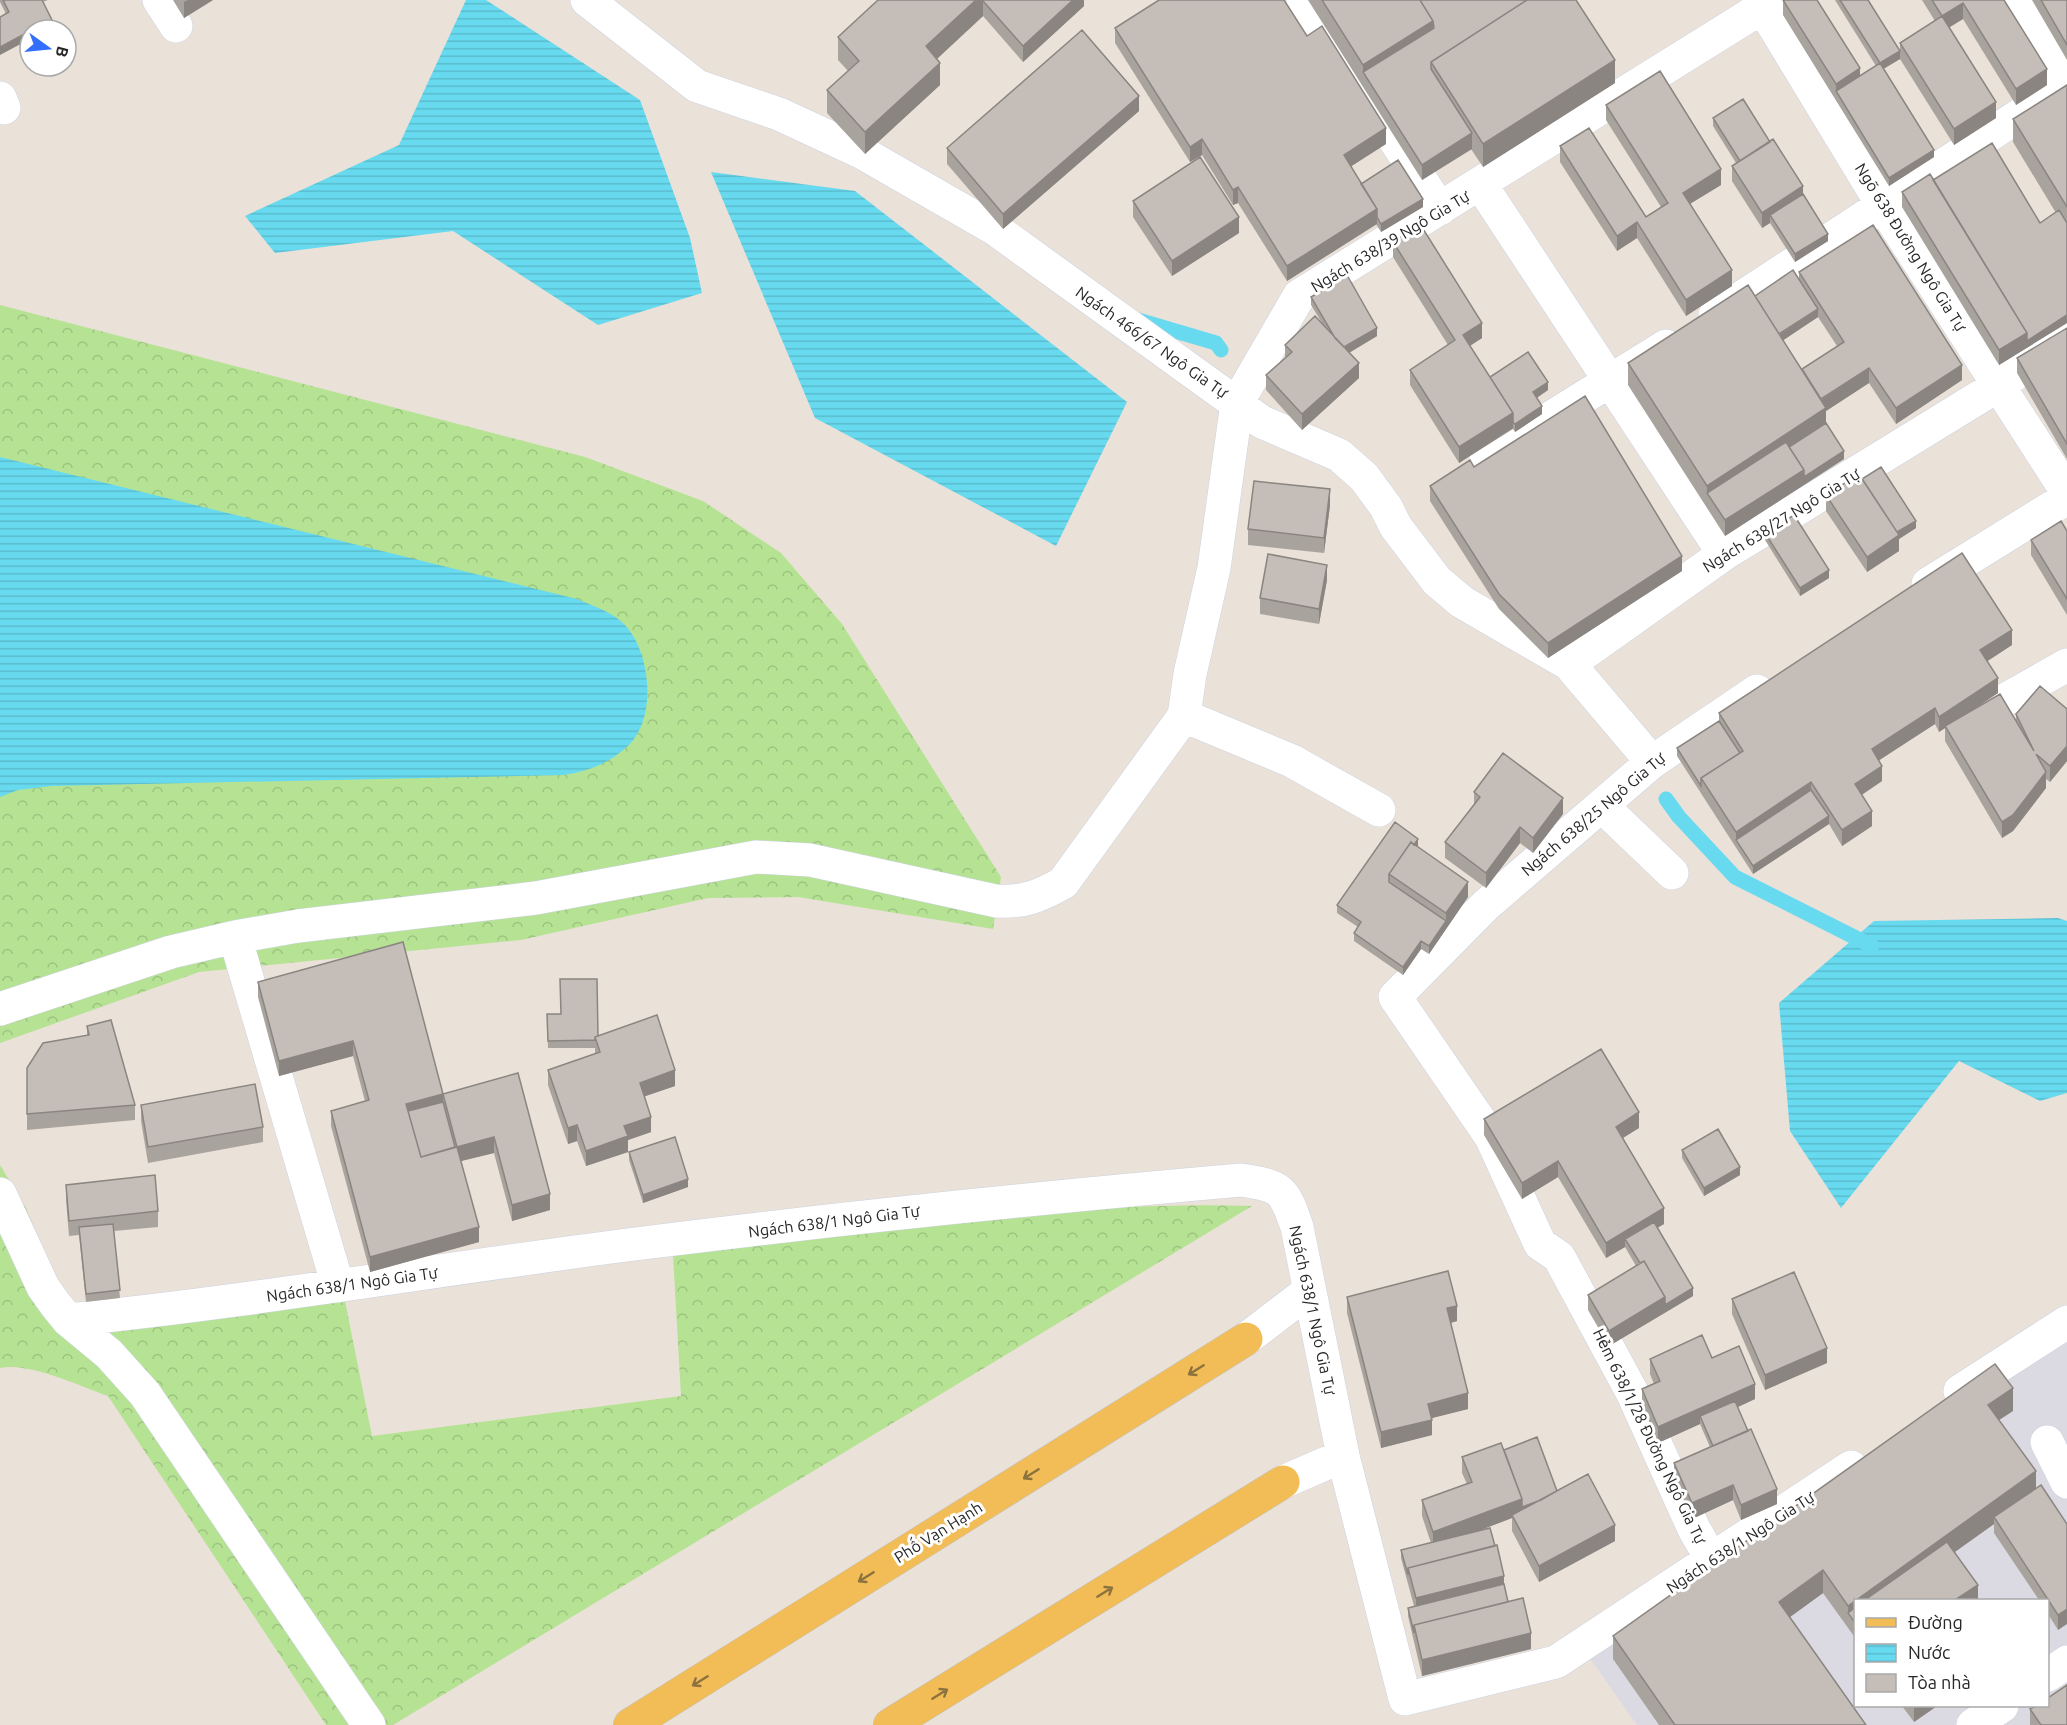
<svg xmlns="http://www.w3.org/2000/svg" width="2067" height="1725" viewBox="0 0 2067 1725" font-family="Ubuntu,sans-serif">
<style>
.industrial{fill:#dbd9e2;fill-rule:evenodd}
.forest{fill:url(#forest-crowns)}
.water{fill:url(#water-rules)}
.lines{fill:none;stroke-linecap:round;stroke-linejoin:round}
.stream{stroke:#68daef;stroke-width:15}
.minor-casing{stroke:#cdd3e1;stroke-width:34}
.major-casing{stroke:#c3c3c3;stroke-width:34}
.minor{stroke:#fff;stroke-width:33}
.major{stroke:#f2bd56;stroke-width:33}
.wall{fill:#a9a39e;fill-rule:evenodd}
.shaded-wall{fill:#8a8581}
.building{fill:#c5beb8;stroke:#8a8581;stroke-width:1.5}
.oneway{stroke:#8c723e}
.labels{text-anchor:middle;stroke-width:6;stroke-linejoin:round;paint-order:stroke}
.street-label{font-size:16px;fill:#272727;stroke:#fff}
</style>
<defs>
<pattern id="forest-crowns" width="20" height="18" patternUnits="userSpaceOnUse" patternTransform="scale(1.5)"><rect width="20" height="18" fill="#b6e393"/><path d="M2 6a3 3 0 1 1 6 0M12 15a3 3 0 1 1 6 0" fill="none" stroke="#9cc37f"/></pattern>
<pattern id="water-rules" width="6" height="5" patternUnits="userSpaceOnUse" patternTransform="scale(1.5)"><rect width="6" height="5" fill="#68daef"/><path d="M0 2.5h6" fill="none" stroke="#5abbcd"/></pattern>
</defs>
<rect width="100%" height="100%" fill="#eae1d8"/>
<path class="industrial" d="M2067 1333V1725H1637L1589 1657ZM1856 1600H2048V1706H1856Z"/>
<path class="forest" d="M0 305 585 457 703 501 781 553 842 624 1001 877 993 929 798 897 708 898 521 940 199 972 0 1043Z
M0 1165 26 1208 64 1301 125 1326 345 1301 372 1436 681 1396 673 1255C864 1233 1060 1200 1252 1206L393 1725H326L108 1396C79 1386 30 1362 0 1368Z"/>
<path class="water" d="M466 0H486L640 100 690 238 702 293 598 325 453 231 275 253 245 216 399 145Z
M711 172 855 191 1127 402 1056 546 815 418Z
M0 457 577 599C593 606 613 612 625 625 651 653 657 717 629 745 610 763 589 771 564 775L52 786 18 790 0 797Z
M2058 918 2067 921V1093L2040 1101 1959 1061 1841 1208 1790 1131 1779 1003 1874 921Z"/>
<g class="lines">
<path class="stream" d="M1138 320 1216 343 1221 350
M1666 799 1679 817 1735 877 1872 946"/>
<defs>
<path id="minor" d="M159 0 176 26
M587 0 697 86 779 114 861 152 995 229 1262 422 1339 455 1364 477 1386 507 1396 527 1437 581 1462 602 1569 664 1652 762
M1303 0 1440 209
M1758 0 1883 206 2067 492
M2015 0 2067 82
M0 98 4 108
M1481 185 1724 554
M1715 315 2067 84
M1486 458 1666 346
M1928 584 2067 498
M1569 664 1724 554 1999 385 2067 339
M1184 716 1292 761 1379 810
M1964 723 2067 665
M1602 806 1672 873
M235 937 338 1286
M0 1009 171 952 235 937 298 926 536 898 756 857 810 860 996 901C1023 903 1040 896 1063 883L1184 716 1190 674 1214 568 1237 403 1299 296 1774 0
M0 1194 43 1287 55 1304 68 1320 109 1354 145 1394 369 1725
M68 1320C255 1301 440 1269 627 1245 831 1219 1036 1198 1241 1180 1282 1186 1284 1189 1297 1227L1343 1456 1405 1699 1556 1662 1851 1467
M1246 1339 1309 1291
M1960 1391 2067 1322
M2047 1442 2067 1482
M1283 1482 1343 1456
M1712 1560 1694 1529 1633 1394 1559 1257 1540 1244 1491 1137 1395 997 1486 905 1652 762 1757 691
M2048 1675 2067 1662
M1973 1725 2002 1706"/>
<path id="major" d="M630 1725 1246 1339
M890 1725 1283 1482"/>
</defs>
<use href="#minor" class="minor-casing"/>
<use href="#major" class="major-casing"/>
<use href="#minor" class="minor"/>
<use href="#major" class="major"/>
</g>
<path class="wall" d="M0 0H48L43 2 52 28 6 14 0 2Z
M173 0H213L184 18Z
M878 0H1084V6L1023 62 983 16 937 59 940 85 865 154 827 113V90L848 71 838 60V37Z
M1308 0H1576L1615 83 1483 167 1471 149 1422 180Z
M1783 0 1860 76 1876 66 1835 0H1868L1900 51V43L1935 21 1922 0H2004L2047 85 2016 105 1963 19 1949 27 1996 118 1954 145 1900 59 1883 69 1934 157 1889 186 1783 15Z
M2032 0H2067V60Z
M1115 28 1307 36 1386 144 1350 166 1361 184 1423 207 1381 232 1376 224 1287 281 1238 203 1233 205 1202 155 1190 162 1115 43Z
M2067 85V323L1999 365 1902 207V192L1933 180 2040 223 2056 213 2013 142V119Z
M1606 105 1721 185 1690 204 1732 286 1686 316 1637 238 1617 251 1560 162V146L1646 217 1661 207 1606 120Z
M1139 111 1003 229 947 164V148Z
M1713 118 1803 194 1828 241 1795 262 1770 223 1762 228 1732 181V166L1736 163 1713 126Z
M1133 201 1239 233 1172 276 1133 217Z
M1393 242 1482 338 1470 346 1490 377 1548 390 1537 398 1542 414 1515 432 1513 429 1459 463 1410 385V370L1448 345 1393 257Z
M1799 272 1962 380 1896 424 1869 383 1826 411V423L1844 459 1725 536 1628 385V363L1755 296 1799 279ZM1818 317 1837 346 1802 369 1783 340Z
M1311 297 1377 336 1349 353 1359 378 1302 430 1266 390V375L1285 358V345L1322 323 1311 305Z
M2067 328V459L2017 373V358Z
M1474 467 1682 571 1548 658 1499 609 1430 501V486Z
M1862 479 1916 528 1899 539V551L1867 572 1826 511V495Z
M1330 505 1324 553 1248 545V529Z
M2067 531V615L2031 555V540Z
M1765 533 1829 578 1800 596 1765 540Z
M1327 580 1319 624 1260 614V598Z
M2012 645 1987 661 1998 693 1974 709 2016 721V714L2067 709V761L2050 782 2046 779V788L2013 831 2002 838 1945 741V728L1939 732 1935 724 1878 760 1882 781 1862 795 1872 826 1842 846 1829 824 1753 874 1677 756V748L1719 721V713Z
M1474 792 1563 814 1533 853 1520 843 1486 888 1445 858V842L1474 805Z
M1418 847 1468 897 1429 954 1421 949 1403 975 1354 941V933L1358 927 1337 913V905Z
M258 982 443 1094 518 1073 550 1210 512 1221 494 1153 461 1161 479 1242 370 1272 331 1126V1111L365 1101 353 1056 279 1076 258 997Z
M547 1014 598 1036 675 1086 645 1096 651 1132 628 1140V1152L586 1166 577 1141 568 1144 548 1085V1070L595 1054V1048H548Z
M87 1026 135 1105V1120L27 1130V1068L87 1035Z
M141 1105 263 1127V1142L148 1163 141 1121Z
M1484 1119 1639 1128 1623 1138 1664 1224 1657 1227 1693 1296 1609 1346 1588 1310V1295L1636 1266 1625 1247 1606 1258 1558 1177 1522 1199 1484 1135Z
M1682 1150 1740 1175 1704 1196 1682 1158Z
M629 1152 688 1187 643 1203 629 1160Z
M66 1185 158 1211V1227L114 1231 120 1298 86 1302 79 1235 69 1236 66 1200Z
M1347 1297 1457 1321 1450 1323 1468 1409 1432 1418V1435L1381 1448 1347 1313Z
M1732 1299 1827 1363 1765 1390 1732 1314Z
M1712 1358 1755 1399 1738 1407 1777 1504 1741 1520 1733 1500 1692 1519 1674 1478V1463L1710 1447 1700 1424 1658 1443 1642 1405V1389L1654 1384 1650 1374V1359Z
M2013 1411 1999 1420 2036 1488 2067 1524 2058 1630 2048 1614V1600H2039L1994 1533V1524L1955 1552 1978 1600H1856V1639L1823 1593 1790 1617 1866 1725H1659L1613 1659V1636Z
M1504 1450 1557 1491 1615 1541 1539 1582 1512 1531V1518L1478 1531 1504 1584 1508 1602 1531 1649 1422 1676 1408 1616V1608L1414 1606 1401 1558V1550L1431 1543 1422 1516V1500L1467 1484 1462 1473V1457Z
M1902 1706H1937L1914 1722Z
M2030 1709 2067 1725H2030Z"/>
<path class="shaded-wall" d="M188 0H213L184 18V2Z
M976 0H1001L983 1V16L926 69V46Z
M1073 0H1084V6L1023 62V46Z
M1963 3V19L1942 32V16Z
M52 20V28L47 30H32Z
M1433 21V44L1363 72V65Z
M30 31V39L0 55V47Z
M1900 51V59L1880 71V63Z
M1615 60V83L1483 167V144Z
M940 63V85L865 154V132Z
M1860 68V84L1836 91V84Z
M2047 69V85L2016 105V89Z
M1139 96V111L1003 229V214Z
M1996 102V118L1954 145V129Z
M1386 128V144L1344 171V155Z
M1472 133V149L1422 180V165Z
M1202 139V155L1190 162V147Z
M1934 150V157L1889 186V178Z
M1721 169V185L1683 208V193Z
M1803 186V202L1770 215V223L1762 228V213Z
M1238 187V203L1233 205V190Z
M1423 199V207L1381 232V224Z
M1377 209V224L1287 281V266Z
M1239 217V233L1172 276V261Z
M1637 222V238L1617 251V236Z
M1828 234V241L1795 262V254Z
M1732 270V286L1686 316V300Z
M1818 309V317L1773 347V339Z
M2067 315V323L1999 365V350L2027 333Z
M1482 323V338L1463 350V335Z
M1377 328V336L1342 357V349Z
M1359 363V378L1302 430V414Z
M1962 365V380L1896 424V408Z
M1869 368V383L1826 411V430L1707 493V486L1818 402Z
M1548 382V390L1533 400V392Z
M1542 406V414L1515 432V424Z
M1513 413V428L1459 463V447Z
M1844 451V459L1725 536V520L1804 470Z
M1330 489V505L1324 553V538Z
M1916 521V528L1899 539V551L1867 572V557L1894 535Z
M1682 556V571L1548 658V643Z
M1327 565V580L1319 624V609Z
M1829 570V578L1800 596V588Z
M2012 630V645L1980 666V650Z
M1998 678V693L1946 728 1945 726V728L1939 732V717Z
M1935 708V724L1872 765V749Z
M2067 746V761L2050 782V766Z
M1882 766V781L1855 799V784Z
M2046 772V788L2013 831 2002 838V822Z
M1811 782V798L1736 840V832Z
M1563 798V814L1533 853V838Z
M1872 811V826L1842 846V830Z
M1829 816V824L1753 874V866Z
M1520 827V843L1486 888V873Z
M1418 839V847L1397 879 1393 876Z
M1468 882V897L1429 954V946L1446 921V913Z
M1421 941V949L1403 975V967Z
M353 1041V1056L279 1076V1061Z
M675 1070V1086L640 1098V1083Z
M443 1094V1109L408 1119 406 1104Z
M1639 1112V1128L1616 1142V1127Z
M651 1117V1132L628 1140V1152L586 1166V1151L624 1126Z
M577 1125V1141L568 1144V1128Z
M494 1137V1153L457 1162V1147Z
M1558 1161V1177L1522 1199V1183Z
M1740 1167V1175L1704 1196V1188Z
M688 1179V1187L643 1203V1195Z
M550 1194V1210L512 1221V1205Z
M1664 1208V1224L1629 1245 1625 1239V1247L1606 1258V1243Z
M479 1227V1242L370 1272V1257Z
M1693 1288V1296L1609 1346V1331L1665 1297Z
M1457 1306V1321L1447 1324V1308Z
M1827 1348V1363L1765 1390V1375Z
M1755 1384V1399L1703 1423 1700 1416V1424L1658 1443V1427Z
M2013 1388V1411L1988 1427V1405Z
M1468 1393V1409L1428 1419V1404Z
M1432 1420V1435L1381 1448V1432Z
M2036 1471V1494L1994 1517V1524L1887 1600H1856V1623L1848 1613V1606Z
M1733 1485V1500L1692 1519V1503Z
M1777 1489V1504L1741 1520V1505Z
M1558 1493 1512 1515V1518L1433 1548V1532L1522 1499Z
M1615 1525V1541L1539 1582V1566Z
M1823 1570V1593L1779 1625V1602Z
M1504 1576V1592L1416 1613V1598Z
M1978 1585V1600H1955Z
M2067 1609V1624L2058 1630V1615Z
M1531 1633V1649L1422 1676V1660Z
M1914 1706H1937L1914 1722Z"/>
<path class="building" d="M3 0H42L52 20 32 30H30V31L0 47V17L9 12Z
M878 0H976L926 46 940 63 865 132 827 90 859 61 838 37Z
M984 0H1073L1023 46 983 1Z
M1159 0H1284L1307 36 1322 26 1386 128 1344 155 1377 209 1287 266 1238 187 1233 190 1202 139 1190 147 1115 28Z
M1322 0H1420L1433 21 1363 65Z
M1420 0H1527L1431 62V69L1472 133 1422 165 1363 72 1434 28 1433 21Z
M1527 0H1576L1615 60 1483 144 1431 62Z
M1783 0H1817L1860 68 1836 84Z
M1840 0H1868L1900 51 1880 63Z
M1932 0H2004L2047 69 2016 89 1963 3 1942 16Z
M2041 0H2067V45Z
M1942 16 1996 102 1954 129 1900 43Z
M1082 30 1139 96 1003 214 947 148Z
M1880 63 1934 150 1889 178 1836 91Z
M1660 71 1721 169 1683 193 1732 270 1686 300 1637 222 1617 236 1560 146 1589 128 1646 217 1668 203 1606 105Z
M2067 85V207L2013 119Z
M1743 99 1770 142 1740 161 1713 118Z
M1773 139 1803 186 1762 213 1732 166Z
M1992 143 2040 223 2059 210 2067 223V315L2027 341V333L1933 180Z
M1200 157 1239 217 1172 261 1133 201Z
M1398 160 1423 199 1381 224 1377 217V209L1361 184Z
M1930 174 2027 333 1999 350 1902 192Z
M1803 194 1828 234 1795 254 1770 215Z
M1420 224 1482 323 1463 335 1513 413 1459 447 1410 370 1455 340 1393 242Z
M1873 225 1962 365 1896 408 1869 368 1821 399 1802 369 1844 342 1799 272Z
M1793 270 1818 309 1779 334 1755 296Z
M1347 275 1377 328 1344 347 1335 338 1311 297Z
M1748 285 1826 408 1707 486 1628 363Z
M1315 316 1359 363 1302 414 1266 375 1292 352 1285 345Z
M2067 328V444L2017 358Z
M1528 352 1548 382 1533 392 1542 406 1515 424 1513 422V413L1490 377Z
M1585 396 1682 556 1548 643 1499 594 1430 486 1470 460 1474 467Z
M1826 423 1844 451 1804 477V470L1789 447Z
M1786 442 1804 470 1725 520 1707 493Z
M1881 467 1916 521 1897 532 1862 479Z
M1859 474 1899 535 1867 557 1826 495Z
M1254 481 1330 489 1324 538 1248 529Z
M1794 515 1829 570 1800 588 1765 533Z
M2061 521 2067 531V599L2031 540Z
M1962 553 2012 630 1980 650 1998 678 1939 717 1935 708 1872 749 1882 766 1855 784 1872 811 1842 830 1811 782 1736 832 1701 778 1743 751 1719 713Z
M1268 554 1327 565 1319 609 1260 598Z
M2040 686 2067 709V746L2050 766 2036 754 2046 772 2013 815 2002 822 1945 726 2000 694 2034 751 2016 714Z
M1719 721 1740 753 1701 778V786L1677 748Z
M1503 753 1563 798 1533 838 1520 827 1486 873 1445 842 1480 797 1474 792Z
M1811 790 1829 816 1753 866 1736 840Z
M1395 822 1418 839 1414 845 1411 842 1389 874V882L1446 921 1429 946 1421 941 1403 967 1354 933 1361 922 1337 905Z
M1411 842 1468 882 1446 913 1389 874Z
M403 942 443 1094 406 1104 421 1157 457 1147 479 1227 370 1257 331 1111 369 1100 353 1041 279 1061 258 982Z
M560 979H597L598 1036 595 1037V1040L548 1041 547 1014H561Z
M657 1015 675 1070 640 1083 651 1117 624 1126 628 1136 586 1151 577 1125 568 1128 548 1070 600 1052 595 1037Z
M111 1020 135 1105 27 1114V1068L43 1043 89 1035 87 1026Z
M1601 1049 1639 1112 1616 1127 1664 1208 1606 1243 1558 1161 1522 1183 1484 1119Z
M518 1073 550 1194 512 1205 494 1137 457 1147 443 1094Z
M255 1084 263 1127 148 1147 141 1105Z
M443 1102 455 1147 421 1157 408 1111Z
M1718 1129 1740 1167 1704 1188 1682 1150Z
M675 1137 688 1179 643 1195 629 1152Z
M155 1175 158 1211 69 1221 66 1185Z
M1654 1222 1693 1288 1665 1305V1297L1644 1261 1640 1263 1625 1239Z
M113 1224 120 1290 86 1294 79 1227Z
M1644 1261 1665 1297 1609 1331 1588 1295Z
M1448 1271 1457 1306 1447 1308 1468 1393 1428 1404 1432 1420 1381 1432 1347 1297Z
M1794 1272 1827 1348 1765 1375 1732 1299Z
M1702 1335 1712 1358 1739 1346 1755 1384 1658 1427 1642 1389 1660 1381 1650 1359Z
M1995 1364 2013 1388 1988 1405 2036 1471 1848 1606 1823 1570 1779 1602 1866 1725H1675L1613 1636Z
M1735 1401 1748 1431 1713 1446 1700 1416Z
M1751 1429 1777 1489 1741 1505 1733 1485 1692 1503 1674 1463Z
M1537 1437 1557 1491 1541 1500 1522 1507V1499L1504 1450Z
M1501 1443 1522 1499 1433 1532 1422 1500 1472 1482 1462 1457Z
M1588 1474 1615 1525 1539 1566 1512 1515Z
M2041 1485 2067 1524V1609L2058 1615 1994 1517Z
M1490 1528 1495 1546 1408 1568V1575L1401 1550Z
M1947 1542 1978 1585 1955 1600H1865Z
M1497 1545 1504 1576 1416 1598 1408 1568Z
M1504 1584 1508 1602 1414 1625V1633L1408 1608Z
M1523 1598 1531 1633 1422 1660 1414 1625Z
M1856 1607V1624L1848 1613Z
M2067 1685V1725H2041L2030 1709 2036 1706H2048V1698Z"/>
<defs><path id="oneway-shaft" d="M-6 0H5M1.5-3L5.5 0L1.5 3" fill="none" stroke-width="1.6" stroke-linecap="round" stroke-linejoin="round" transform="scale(1.5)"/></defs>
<g class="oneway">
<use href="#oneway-shaft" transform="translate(1196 1370) rotate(148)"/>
<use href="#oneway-shaft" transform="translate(1031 1474) rotate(148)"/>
<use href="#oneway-shaft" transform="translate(866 1577) rotate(148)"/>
<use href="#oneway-shaft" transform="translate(1105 1592) rotate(-32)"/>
<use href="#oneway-shaft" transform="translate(700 1681) rotate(148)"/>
<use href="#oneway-shaft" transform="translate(940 1694) rotate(-32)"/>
</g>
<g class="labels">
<g class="street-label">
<text transform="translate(1390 241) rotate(-31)" y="6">Ngách 638/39 Ngô Gia Tự</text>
<text transform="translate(1911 247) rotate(58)" y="6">Ngõ 638 Đường Ngô Gia Tự</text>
<text transform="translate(1152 342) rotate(35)" y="6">Ngách 466/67 Ngô Gia Tự</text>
<text transform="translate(1781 520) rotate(-32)" y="6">Ngách 638/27 Ngô Gia Tự</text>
<text transform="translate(1593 814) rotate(-40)" y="6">Ngách 638/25 Ngô Gia Tự</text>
<text transform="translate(834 1221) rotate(-7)" y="6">Ngách 638/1 Ngô Gia Tự</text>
<text transform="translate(352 1284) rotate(-8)" y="6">Ngách 638/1 Ngô Gia Tự</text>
<text transform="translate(1313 1310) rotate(78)" y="6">Ngách 638/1 Ngô Gia Tự</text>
<text transform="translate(1650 1436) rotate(64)" y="6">Hẻm 638/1/28 Đường Ngô Gia Tự</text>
<text transform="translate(938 1532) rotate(-32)" y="6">Phố Vạn Hạnh</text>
<text transform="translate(1740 1542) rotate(-33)" y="6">Ngách 638/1 Ngô Gia Tự</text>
</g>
</g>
<rect x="1854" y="1599" width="195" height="108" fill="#ffffff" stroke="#a9a9a9" stroke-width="1.5"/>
<rect x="1866" y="1618" width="30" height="9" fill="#f2bd56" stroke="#a9a9a9" stroke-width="1.5"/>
<text x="1908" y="1629" font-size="18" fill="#272727">Đường</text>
<rect x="1866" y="1644" width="30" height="18" fill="url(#water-rules)" stroke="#a9a9a9" stroke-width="1.5"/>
<text x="1908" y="1659" font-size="18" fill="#272727">Nước</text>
<rect x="1866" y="1674" width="30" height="18" fill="#c5beb8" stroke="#a9a9a9" stroke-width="1.5"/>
<text x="1908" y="1689" font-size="18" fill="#272727">Tòa nhà</text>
<g transform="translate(48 48) rotate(105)"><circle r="28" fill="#ffffff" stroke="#a9a9a9" stroke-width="1.5"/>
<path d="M0-4.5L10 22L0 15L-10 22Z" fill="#346efc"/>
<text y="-9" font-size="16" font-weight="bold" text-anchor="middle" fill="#272727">B</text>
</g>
</svg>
